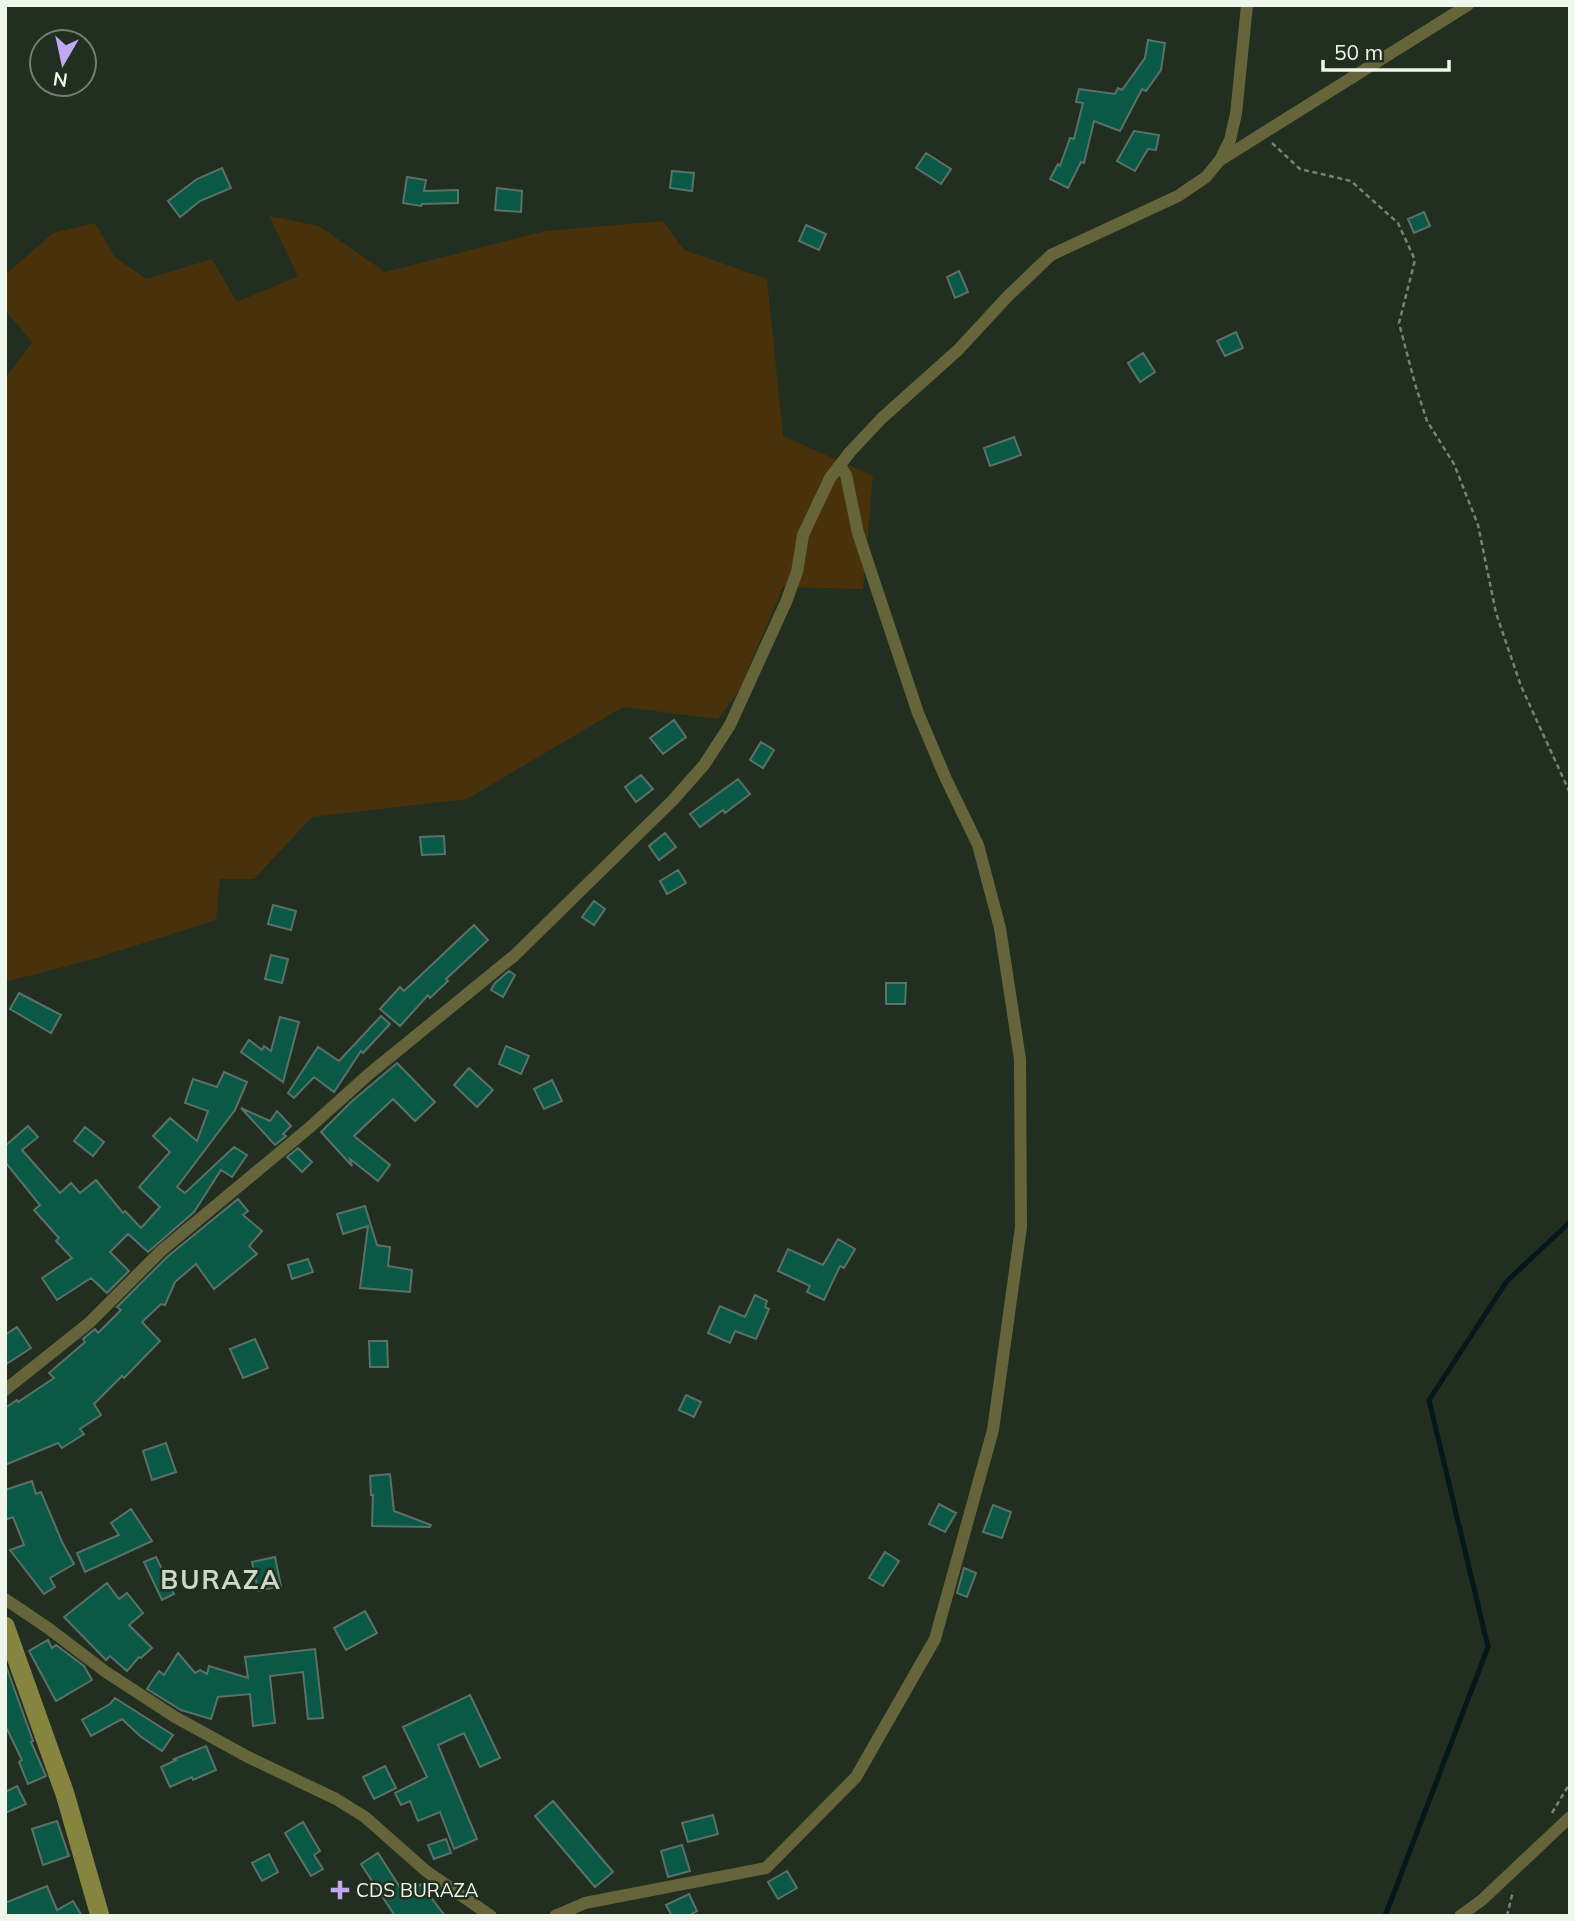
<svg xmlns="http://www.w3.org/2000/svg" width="1575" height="1921" viewBox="0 0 1575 1921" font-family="Mulish,sans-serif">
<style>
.green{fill:#49320b}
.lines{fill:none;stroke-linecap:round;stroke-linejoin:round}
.stream{stroke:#02181b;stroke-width:5}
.building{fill:#0a5846;stroke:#5a7169;stroke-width:2}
.path{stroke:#788376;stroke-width:2.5;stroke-dasharray:5 3.5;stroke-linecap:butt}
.minor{stroke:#65643a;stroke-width:12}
.secondary{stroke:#86853f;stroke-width:19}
.poi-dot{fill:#c0a8f3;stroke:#222e1f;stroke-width:2.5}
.labels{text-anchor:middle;stroke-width:5;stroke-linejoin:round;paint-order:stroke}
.poi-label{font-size:19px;fill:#eff7ed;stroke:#222e1f;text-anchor:start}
.district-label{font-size:26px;font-weight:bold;letter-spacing:2px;fill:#ccdbc8;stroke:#222e1f}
</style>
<rect width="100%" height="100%" fill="#222e1f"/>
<path class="green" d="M269 216 319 226 385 272 545 231 663 221 684 250 767 279 783 436 873 476 863 589 783 587 739 690 718 719 623 707 467 799 312 817 254 879H220L216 920 90 960 5 982V379L32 342 5 310V275L53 233 95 223 115 257 146 279 212 259 237 302 298 276Z"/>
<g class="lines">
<path class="stream" d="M1385 1916 1488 1647 1429 1400 1507 1281 1570 1222"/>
</g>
<path class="building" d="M1148 40 1165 43 1161 70 1146 91 1142 89 1120 131 1094 121 1084 163 1081 162 1068 188 1050 179 1058 164 1060 166 1070 138 1074 139 1083 103 1076 102 1079 89 1115 94 1118 88 1122 90 1145 58Z
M1134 131 1159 135 1156 150 1148 149 1135 171 1117 161Z
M926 153 951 169 941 184 916 168Z
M222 168 231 188 200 201 180 217 168 201 197 179Z
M672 171 694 173 692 191 670 188Z
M407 177 426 180 424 191 458 190V203L422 204 421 206 403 203Z
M497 188 522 191 521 212 495 210Z
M1424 212 1430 226 1414 233 1408 219Z
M806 225 826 234 819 250 799 241Z
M959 271 968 292 955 298 947 277Z
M1236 332 1243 348 1225 356 1217 341Z
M1143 353 1155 372 1140 382 1128 363Z
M1014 437 1021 455 990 466 984 448Z
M674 720 686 737 663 754 650 738Z
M761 742 774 750 763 768 750 760Z
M641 775 653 789 636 802 625 787Z
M738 779 750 794 725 813 723 810 700 827 690 814Z
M665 833 676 847 659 860 649 846Z
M444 836 445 854 422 855 420 837Z
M678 870 686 883 667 894 660 881Z
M594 901 605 909 594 925 582 917Z
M273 905 296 911 291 930 268 924Z
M474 925 488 940 446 979 448 981 430 998 428 995 400 1026 380 1009 400 987 404 991Z
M271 955 288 959 282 983 265 979Z
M509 971 515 975 503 997 491 990 495 983Z
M886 983H906L905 1004H886Z
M19 993 61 1015 51 1033 10 1009Z
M381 1016 390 1024 363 1053 361 1051 334 1092 314 1077 294 1098 288 1093 318 1047 339 1061Z
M280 1017 299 1022 283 1082 241 1052 249 1040 262 1050 264 1046 271 1051Z
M506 1046 529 1056 521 1074 499 1064Z
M397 1063 435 1102 415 1121 393 1099 354 1136 390 1165 378 1181 350 1159 352 1166 321 1132 351 1102Z
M469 1068 493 1090 477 1107 454 1085Z
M224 1072 247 1082 235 1110 177 1187 185 1193 234 1147 247 1155 232 1177 221 1170 194 1212 148 1252 128 1234 110 1252 129 1271 107 1293 91 1278 57 1300 42 1278 72 1258 56 1241 59 1238 34 1210 40 1205 5 1162V1146L28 1126 38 1137 22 1150 60 1193 71 1183 80 1193 96 1180 123 1213 125 1211 141 1228 160 1207 139 1187 170 1152 153 1136 170 1118 197 1141 208 1111 185 1103 193 1079 217 1087Z
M552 1080 562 1101 544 1109 534 1089Z
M241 1108 270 1121 277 1111 291 1126 283 1134 286 1136 275 1145Z
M85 1127 104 1142 93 1156 74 1141Z
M298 1148 312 1162 302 1172 287 1157Z
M238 1199 248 1211 243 1215 262 1231 249 1246 257 1254 214 1289 196 1264 175 1282 165 1305 161 1304 142 1322 160 1341 124 1378 122 1376 94 1404 101 1415 80 1429 84 1434 62 1448 58 1443 5 1465V1408L17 1400 18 1402 54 1378 49 1373 85 1342 83 1339 95 1329 98 1333 121 1310 117 1307 167 1257Z
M365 1206 377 1245 390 1247 388 1266 412 1270 410 1292 360 1288 368 1226 343 1234 337 1214Z
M838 1239 855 1249 844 1268 840 1266 824 1300 807 1292 810 1286 778 1271 788 1249 823 1265Z
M308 1259 313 1272 292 1279 288 1265Z
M755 1295 767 1301 765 1307 769 1309 756 1339 735 1331 730 1343 708 1333 720 1306 745 1317Z
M17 1327 31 1348 5 1365V1335Z
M255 1339 268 1368 243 1378 230 1349Z
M369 1341H387L388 1367H370Z
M686 1395 701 1402 694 1417 679 1410Z
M166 1443 176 1472 152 1480 143 1451Z
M390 1474 394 1511 431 1525 430 1527 372 1526 373 1495H371L370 1476Z
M32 1481 36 1494 41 1492 62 1542 74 1564 50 1578 55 1587 44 1594 10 1550 24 1545 13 1517 5 1520V1490Z
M939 1504 956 1513 945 1532 929 1524Z
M993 1505 1011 1512 1002 1538 983 1532Z
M131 1509 152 1541 85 1572 77 1553 119 1535 111 1523Z
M885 1552 899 1561 883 1586 869 1578Z
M156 1557 174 1594 162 1600 144 1562Z
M275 1557 281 1586 258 1591 252 1562Z
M964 1568 976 1573 967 1597 957 1593Z
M107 1583 119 1599 127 1593 143 1613 129 1625 152 1648 141 1658 139 1657 127 1671 110 1656 106 1660 64 1617Z
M365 1611 377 1633 346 1650 334 1628Z
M48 1640 52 1648 56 1645 84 1666 92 1680 56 1701 29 1651Z
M315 1649 323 1718 308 1719 303 1672 270 1676 275 1723 253 1726 250 1694 218 1697 211 1719 181 1710 147 1689 159 1671 164 1675 178 1653 195 1673 200 1670 207 1674 209 1666 248 1678 245 1657Z
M5 1663 33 1741 31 1742 46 1776 28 1784 19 1762 22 1760 5 1725Z
M470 1695 500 1758 480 1767 464 1733 438 1745 477 1839 454 1849 440 1812 418 1821 410 1801 401 1805 395 1793 427 1777 403 1727Z
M115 1698 173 1735 162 1751 140 1736 122 1719 91 1736 82 1720 110 1704Z
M206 1746 216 1770 193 1780 192 1777 170 1787 161 1767 176 1760 174 1759Z
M385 1766 396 1788 374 1799 363 1777Z
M17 1786 26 1804 5 1813V1792Z
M553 1801 613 1872 595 1887 535 1816Z
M713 1815 718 1834 688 1842 682 1823Z
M57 1821 69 1856 43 1865 32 1829Z
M303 1822 320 1851 314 1855 323 1869 311 1876 285 1833Z
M446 1839 451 1853 434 1859 428 1845Z
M682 1845 690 1871 668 1877 661 1851Z
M378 1853 405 1895 421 1884 445 1916H395L361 1864Z
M269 1854 278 1872 262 1881 252 1863Z
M787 1871 797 1888 778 1899 768 1882Z
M47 1886 57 1910 73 1901 82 1916H5V1903Z
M689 1894 697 1911 688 1916H672L666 1905Z"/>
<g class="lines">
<path class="path" d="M1272 143 1300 169 1351 181 1398 223 1415 260 1399 323 1415 384 1427 421 1454 464 1478 525 1496 613 1521 686 1570 793
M1552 1813 1570 1783
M1507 1916 1513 1891"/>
<path class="minor" d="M1222 159 1468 5
M5 1390 89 1323 161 1251 309 1128 369 1074 515 955 673 800 704 765 730 725 786 602 797 572 803 535 830 478 850 452 882 418 958 350 1008 296 1051 255 1178 196 1206 177 1220 160 1230 140 1236 114 1247 5
M5 1599 48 1628 106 1672 175 1717 248 1757 336 1799 365 1817 426 1871 491 1916
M555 1916 585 1903 766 1868 856 1777 935 1639 993 1430 1021 1227 1020 1059 1000 928 978 845 946 779 918 713 858 533 846 475 840 466
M1460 1916 1482 1900 1570 1817"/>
<path class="secondary" d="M5 1626 65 1794 100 1916"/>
</g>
<path class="poi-dot" d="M336.5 1879.5h7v7h7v7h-7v7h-7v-7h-7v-7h7z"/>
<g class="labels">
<g class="poi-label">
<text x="356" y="1897">CDS BURAZA</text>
</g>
<g class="district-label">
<text x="221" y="1589">BURAZA</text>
</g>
</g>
<rect width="1575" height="1921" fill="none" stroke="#eff7ed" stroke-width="14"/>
<g transform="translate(63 63) rotate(189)"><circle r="33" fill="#222e1f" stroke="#747e71" stroke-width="2"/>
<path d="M0-5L12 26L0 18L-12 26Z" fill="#c0a8f3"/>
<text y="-10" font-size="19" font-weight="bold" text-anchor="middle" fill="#eff7ed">N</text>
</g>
<path d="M1323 60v10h126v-10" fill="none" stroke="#eff7ed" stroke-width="3.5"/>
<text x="1334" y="60" font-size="21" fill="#eff7ed" stroke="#222e1f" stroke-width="5" paint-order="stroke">50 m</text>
</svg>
